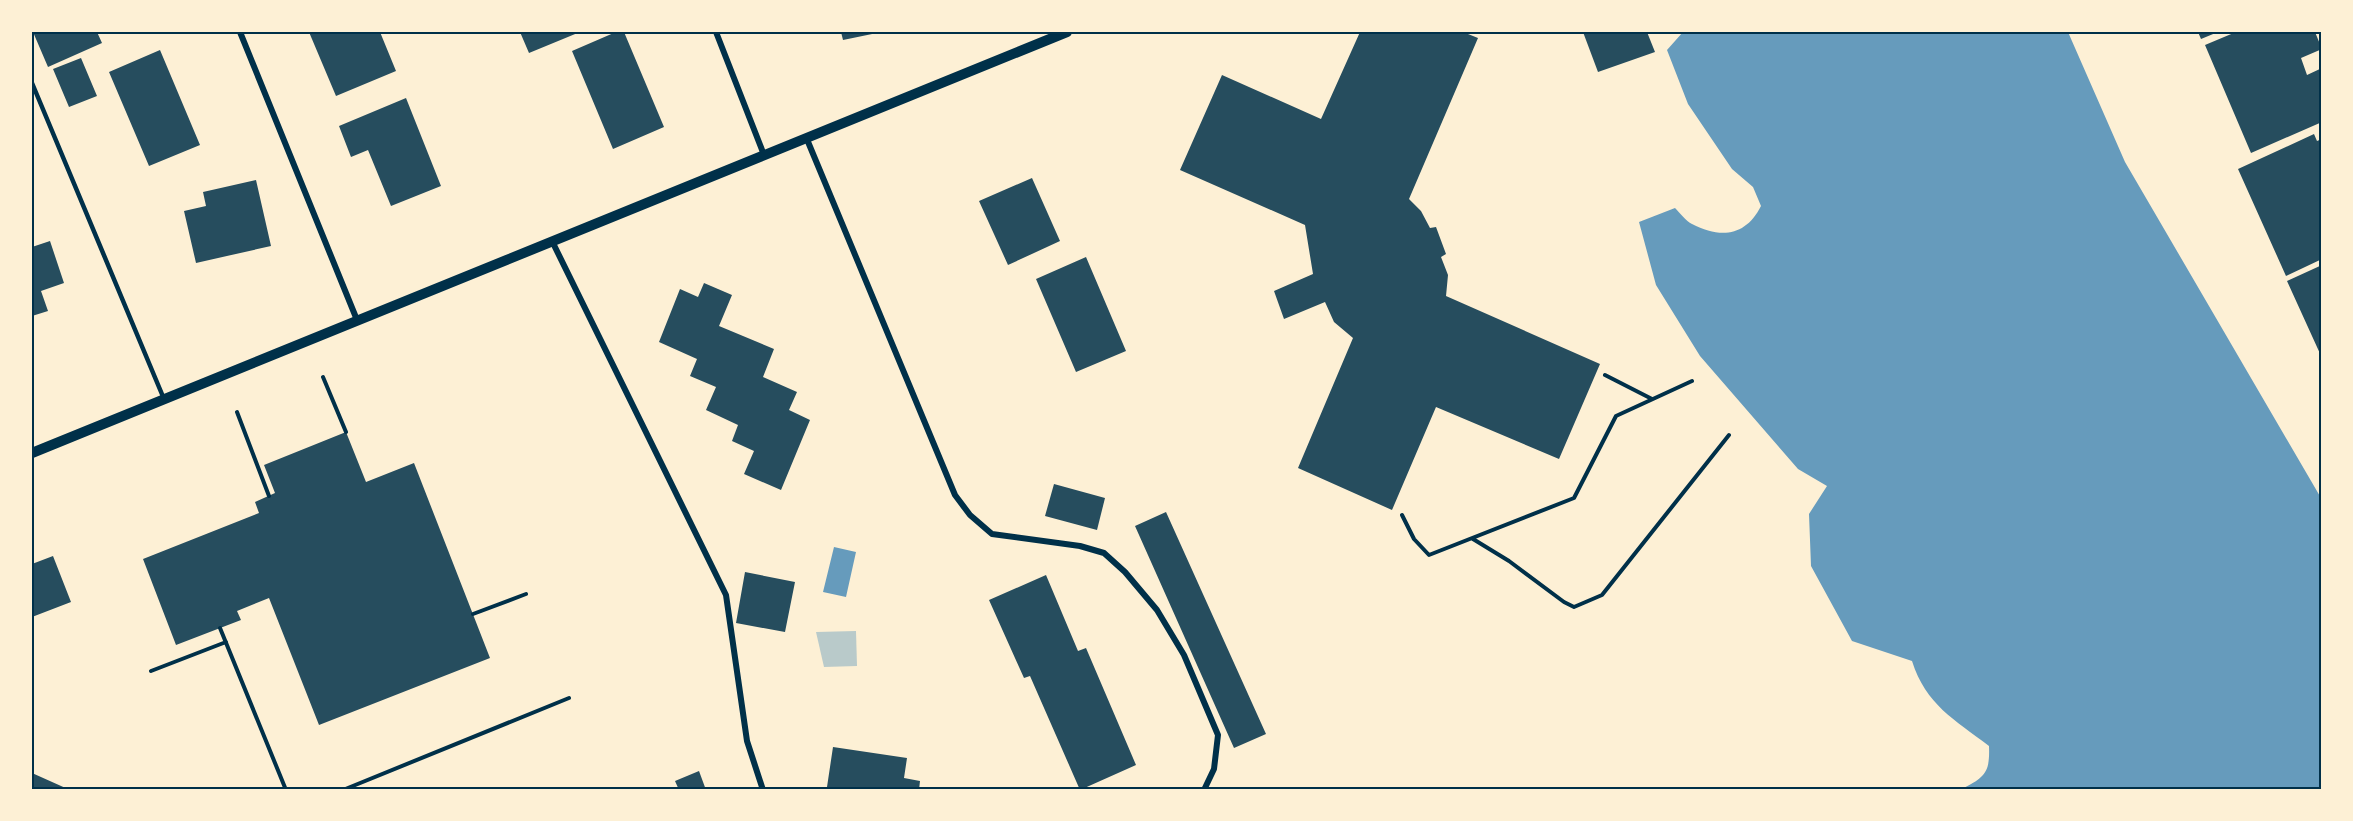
<svg xmlns="http://www.w3.org/2000/svg" width="2353" height="821" viewBox="0 0 2353 821" font-family="Helvetica,sans-serif">
<style>
.green{fill:#b9caca}
.water{fill:#669bbc}
.building{fill:#264d5e}
.lines{fill:none;stroke-linecap:round;stroke-linejoin:round}
.path{stroke:#003049;stroke-width:4}
.service{stroke:#003049;stroke-width:4.5}
.minor{stroke:#003049;stroke-width:6}
.tertiary{stroke:#003049;stroke-width:10}
.neatline{fill:none;stroke:#003049;stroke-width:2}
</style>
<rect width="100%" height="100%" fill="#fdf0d5"/>
<path class="green" d="M856 631 857 666 824 667 816 632Z"/>
<path class="water" d="M1683 32H2068L2125 162 2321 498V789H1962C1985 777 1990 773 1989 746 1954 719 1926 705 1912 661L1852 641 1811 566 1809 514 1827 486 1798 469 1700 356 1656 285 1639 222 1675 208C1680 213 1686 221 1692 224 1721 239 1746 236 1761 206L1753 187 1732 169 1688 104 1667 50Z
M834 547 856 552 846 597 823 592Z"/>
<path class="building" d="M33 32H97L102 43 48 67Z
M309 32H380L396 71 336 96Z
M520 32H580L529 53Z
M616 32H624L664 127 613 149 572 51Z
M841 32H877V33L843 40Z
M1360 32H1463L1478 38 1409 199 1421 211 1430 228 1436 227 1446 254 1441 257 1448 275 1446 296 1600 364 1559 459 1436 407 1392 510 1298 468 1353 338 1334 322 1325 302 1284 319 1274 291 1313 274 1305 225 1180 170 1222 75 1321 119Z
M1583 32H1647L1655 52 1598 72Z
M2198 32H2218L2201 39Z
M2236 32H2315L2322 49 2301 58 2307 75 2322 68V122L2251 153 2205 45Z
M160 50 200 145 149 166 109 72Z
M81 58 97 96 69 107 53 69Z
M406 98 441 186 391 206 368 150 351 157 339 126Z
M2314 134 2317 141 2322 139V259L2286 276 2238 169Z
M1032 178 1060 241 1008 265 979 201Z
M256 180 271 246 196 263 184 211 206 206 203 192Z
M50 241 64 283 41 291 48 311 32 316V247Z
M1086 257 1126 351 1076 372 1036 279Z
M2322 265V358L2287 281Z
M704 283 732 295 719 326 774 349 763 377 797 392 789 410 810 420 781 490 744 474 754 451 732 441 738 425 706 410 716 387 690 376 697 359 659 342 680 289 698 297Z
M346 432 366 482 414 463 490 658 319 725 269 598 237 611 241 620 176 645 143 559 259 513 255 502 275 493 264 465Z
M1054 484 1105 498 1097 530 1045 516Z
M1166 512 1266 734 1234 748 1135 526Z
M53 556 71 602 32 617V564Z
M745 572 795 582 785 632 736 623Z
M1046 575 1078 651 1086 648 1136 765 1080 790 1030 676 1024 678 989 600Z
M833 747 907 758 904 778 920 781 919 790H840L827 787Z
M699 771 706 790H679L675 781Z
M32 773 70 790H32Z"/>
<g class="lines">
<path class="path" d="M1605 375 1652 399
M323 377 346 432
M237 412 269 496
M1402 515 1414 539 1429 555 1574 498 1616 416 1692 381
M1473 539 1509 561 1564 602 1574 607 1602 595 1729 435
M473 614 526 594
M220 628 286 790
M151 671 226 642
M343 790 569 698"/>
<path class="service" d="M32 83 164 399"/>
<path class="minor" d="M240 32 357 320
M716 32 764 155
M806 137 955 495 970 515 992 534 1080 546 1104 553 1125 572 1157 610 1184 655 1218 735 1214 769 1204 790
M552 241 726 595 747 741 763 790"/>
<path class="tertiary" d="M32 453 1067 32"/>
</g>
<rect width="2353" height="821" fill="none" stroke="#fdf0d5" stroke-width="66"/>
<rect x="33" y="33" width="2287" height="755" class="neatline"/>
</svg>
